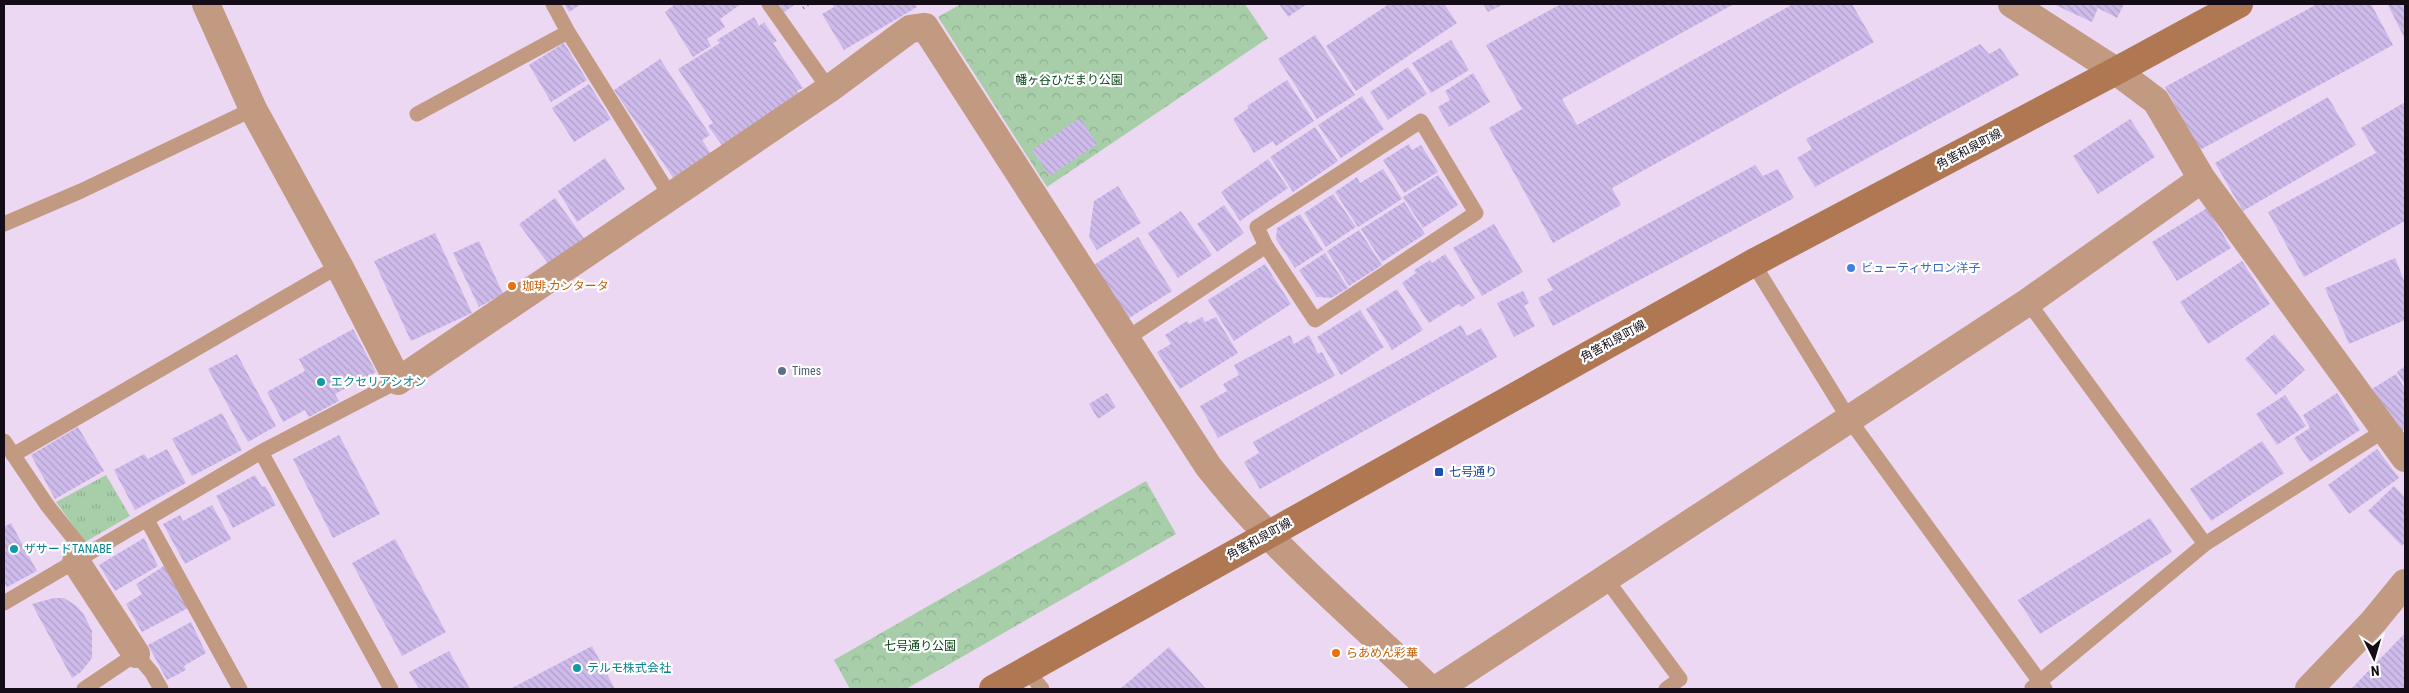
<svg xmlns="http://www.w3.org/2000/svg" width="2409" height="693" viewBox="0 0 2409 693" font-family="'Roboto Condensed','Noto Sans JP',sans-serif">
<style>
.grass{fill:url(#grass-tufts)}
.park{fill:url(#park-crowns)}
.building{fill:url(#building-back-hatch)}
.lines{fill:none;stroke-linecap:round;stroke-linejoin:round}
.path{stroke:#85768a;stroke-width:3;stroke-dasharray:1 4;stroke-linecap:butt}
.lane{stroke:#c29a82;stroke-width:15}
.street{stroke:#c29a82;stroke-width:28}
.secondary{stroke:#b07753;stroke-width:28}
.shop-dot{fill:#3f7fe0;stroke:#fff;stroke-width:2}
.food-dot{fill:#e8710a;stroke:#fff;stroke-width:2}
.service-dot{fill:#5c6f8a;stroke:#fff;stroke-width:2}
.culture-dot{fill:#0f9aa8;stroke:#fff;stroke-width:2}
.transit-dot{fill:#1a4fb4;stroke:#fff;stroke-width:2}
.labels{text-anchor:middle;stroke-width:4.5;stroke-linejoin:round;paint-order:stroke}
.park-label{font-size:12px;fill:#074616;stroke:#fff}
.street-label{font-size:12px;fill:#140d17;stroke:#fff}
.shop-label{font-size:12px;fill:#366cbe;stroke:#fff;text-anchor:start}
.food-label{font-size:12px;fill:#c56008;stroke:#fff;text-anchor:start}
.service-label{font-size:12px;fill:#4e5e75;stroke:#fff;text-anchor:start}
.culture-label{font-size:12px;fill:#0d838f;stroke:#fff;text-anchor:start}
.transit-label{font-size:12px;fill:#164399;stroke:#fff;text-anchor:start}
</style>
<defs>
<pattern id="grass-tufts" width="24" height="20" patternUnits="userSpaceOnUse" patternTransform="scale(1.25)"><rect width="24" height="20" fill="#a7cea9"/><path d="M3 7l-1-3M5 7V3M7 7l1-3M15 17l-1-3M17 17v-4M19 17l1-3" fill="none" stroke="#8fb091"/></pattern>
<pattern id="park-crowns" width="20" height="18" patternUnits="userSpaceOnUse" patternTransform="scale(1.25)"><rect width="20" height="18" fill="#a7cea9"/><path d="M2 6a3 3 0 1 1 6 0M12 15a3 3 0 1 1 6 0" fill="none" stroke="#8fb091"/></pattern>
<pattern id="building-back-hatch" width="6" height="6" patternUnits="userSpaceOnUse" patternTransform="scale(1.25)"><rect width="6" height="6" fill="#cebbeb"/><path d="M-1 5l2 2M0 0l6 6M5-1l2 2" fill="none" stroke="#b0a0c9"/></pattern>
</defs>
<rect width="100%" height="100%" fill="#edd8f4"/>
<path class="grass" d="M106 475 130 516 85 542 56 502Z"/>
<path class="park" d="M961 4H1245L1268 38 1047 187 938 17Z
M1146 481 1176 534 906 689H850L834 660Z"/>
<path class="building" d="M564 4H581L569 12Z
M673 4H741L720 19 725 27 707 39 711 46 693 57 665 12 674 5Z
M779 4H796L784 12Z
M832 4H915L917 7 844 50 822 14 834 7Z
M1279 4H1307L1288 17Z
M1389 4H1444L1457 23 1356 91 1326 46Z
M1483 4H1504L1488 12Z
M1561 4H1734L1562 99 1577 125 1793 4H1852L1874 42 1612 188 1621 205 1553 243 1489 128 1522 109 1486 45Z
M2053 4H2124L2117 18 2098 8 2092 22Z
M2317 4H2371L2393 45 2200 150 2165 87Z
M2390 4H2405V39L2388 5Z
M754 17 759 26 764 22 777 41 773 43 803 88 797 91 802 97 724 148 708 126 713 123 678 69 720 43 717 40Z
M1315 35 1355 95 1317 119 1278 59Z
M1451 40 1469 70 1431 93 1412 63Z
M564 43 587 80 551 102 529 65Z
M1980 44 1989 54 2000 48 2019 75 1815 187 1797 158 1812 149 1806 139Z
M660 59 710 135 702 140 711 154 674 179 614 90Z
M1408 67 1427 94 1388 120 1370 92Z
M1473 73 1490 102 1449 127 1438 107 1450 100 1445 91Z
M1287 80 1314 121 1276 146 1273 141 1254 153 1233 119 1249 108 1247 106Z
M589 84 611 119 574 142 552 108Z
M1362 96 1384 129 1341 158 1318 125Z
M2328 97 2356 145 2243 211 2215 163Z
M2405 102V221L2304 277 2268 212 2376 153 2361 128Z
M1080 118 1097 144 1050 176 1032 150Z
M2130 119 2155 157 2098 194 2073 156Z
M1315 127 1338 161 1293 192 1270 157Z
M1409 144 1412 150 1421 145 1438 172 1404 193 1383 160Z
M605 158 625 189 577 222 558 191Z
M1268 159 1288 188 1240 221 1221 192Z
M1755 165 1763 176 1778 169 1794 198 1553 326 1538 298 1553 290 1547 279Z
M1383 169 1402 199 1358 227 1335 192 1357 177 1360 183Z
M1438 175 1458 205 1423 228 1403 197Z
M1118 186 1141 223 1097 250 1089 237 1094 201Z
M1333 194 1356 227 1326 247 1304 213Z
M555 198 588 244 552 269 519 224Z
M1404 202 1425 234 1382 262 1361 229Z
M1224 205 1244 233 1217 252 1197 224Z
M2207 208 2231 248 2177 281 2152 242Z
M1181 211 1212 255 1178 278 1148 233Z
M1300 214 1323 250 1295 268 1276 239 1277 228Z
M1494 224 1523 272 1482 296 1453 248Z
M1359 230 1382 265 1349 286 1327 251Z
M435 233 472 313 411 341 374 261Z
M1138 237 1172 291 1126 320 1092 266Z
M479 241 503 294 479 307 453 253Z
M1325 253 1348 288 1331 298 1317 297 1299 270Z
M1445 254 1475 298 1462 307 1459 304 1429 323 1402 283 1416 273 1414 270 1430 260 1432 263Z
M2395 258 2405 283V320L2349 344 2325 288Z
M2242 261 2270 304 2208 344 2180 302Z
M1265 264 1291 304 1234 341 1208 300Z
M1397 289 1423 330 1392 350 1366 309Z
M1523 291 1529 303 1524 306 1535 326 1514 337 1497 303Z
M1360 310 1384 347 1341 375 1317 337Z
M1202 317 1205 322 1216 317 1238 353 1180 389 1157 352 1171 344 1165 335 1187 321 1189 324Z
M1461 325 1467 336 1481 328 1497 357 1260 489 1244 462 1259 453 1253 442Z
M353 329 376 372 335 394 339 401 309 417 305 410 283 422 267 392 305 371 299 359Z
M2274 334 2305 370 2276 395 2245 359Z
M1290 335 1294 344 1309 335 1318 354 1322 352 1335 376 1218 438 1200 406 1227 391 1223 384 1239 375 1234 365Z
M237 354 276 426 248 442 208 369Z
M2405 366V385L2397 372Z
M2396 374 2405 389V429L2400 433 2372 389Z
M1107 393 1116 407 1098 419 1089 404Z
M2337 393 2360 430 2310 462 2294 438 2310 428 2303 415Z
M2285 395 2306 426 2277 445 2256 414Z
M222 413 242 450 192 476 172 439Z
M78 427 104 471 55 499 31 455Z
M339 435 380 514 333 538 293 459Z
M2262 441 2284 473 2211 521 2190 489Z
M167 449 186 483 135 510 114 470 144 454 148 459Z
M2377 449 2399 478 2349 514 2328 485Z
M255 475 262 487 265 486 276 505 233 528 216 496Z
M2394 486 2405 497V543L2402 546 2368 511Z
M212 505 231 539 185 564 163 524 180 515 183 521Z
M2150 518 2172 552 2040 634 2018 600Z
M11 523 37 571 7 587 4 582V527Z
M144 538 158 566 115 591 99 565Z
M395 539 446 632 402 656 352 563Z
M164 566 188 608 142 632 126 604 142 594 136 584Z
M54 598H64L75 605 83 613 92 631V658L81 672 72 678 32 604Z
M191 622 206 653 184 666 186 670 167 680 148 645Z
M2405 633V689H2351Z
M592 646 615 689H510Z
M1169 647 1206 689H1120Z
M449 651 470 689H419L409 672Z"/>
<g class="lines">
<path class="path" d="M803 8 809 4"/>
<path class="lane" d="M553 4 568 32 671 197
M769 4 829 89
M417 114 568 32
M4 224 81 191 253 109
M1753 263 1849 419 2045 689
M2028 302 2205 544
M1126 339 1266 246 1257 227 1421 121 1476 213 1315 320 1266 246
M4 441 47 505 87 555
M261 452 391 689
M13 455 339 266
M147 520 240 689
M1606 579 1680 679 1666 689
M4 603 261 452 398 381
M1027 670 1042 689
M2032 688 2205 544 2385 430
M84 689 136 654 152 673 161 689"/>
<path class="street" d="M206 4 253 109 339 266 398 381 829 89 910 29 925 27 1208 466C1272 548 1355 617 1430 689
M2012 4 2116 71 2156 101 2202 179 2405 458
M76 562 136 654
M1437 689 2028 302 2202 179
M2309 689 2373 622 2405 583"/>
<path class="secondary" d="M993 689 1753 263 2116 71 2239 4"/>
</g>
<circle class="shop-dot" cx="1851" cy="268" r="5"/>
<g class="food-dot">
<circle cx="512" cy="286" r="5"/>
<circle cx="1336" cy="653" r="5"/>
</g>
<circle class="service-dot" cx="782" cy="371" r="5"/>
<g class="culture-dot">
<circle cx="321" cy="382" r="5"/>
<circle cx="14" cy="549" r="5"/>
<circle cx="577" cy="668" r="5"/>
</g>
<rect class="transit-dot" x="1434" y="467" width="10" height="10" rx="2.5"/>
<g class="labels">
<g class="park-label">
<text x="1069" y="84">幡ヶ谷ひだまり公園</text>
<text x="920" y="650">七号通り公園</text>
</g>
<g class="street-label">
<text transform="translate(1969 149) rotate(-28)" y="4">角筈和泉町線</text>
<text transform="translate(1613 341) rotate(-29)" y="4">角筈和泉町線</text>
<text transform="translate(1259 539) rotate(-29)" y="4">角筈和泉町線</text>
</g>
<g class="shop-label">
<text x="1861" y="272">ビューティサロン洋子</text>
</g>
<g class="food-label">
<text x="522" y="290">珈琲 カンタータ</text>
<text x="1346" y="657">らあめん彩華</text>
</g>
<g class="service-label">
<text x="792" y="375">Times</text>
</g>
<g class="culture-label">
<text x="331" y="386">エクセリアシオン</text>
<text x="24" y="553">ザサードTANABE</text>
<text x="587" y="672">テルモ株式会社</text>
</g>
<g class="transit-label">
<text x="1449" y="476">七号通り</text>
</g>
</g>
<rect width="2409" height="693" fill="none" stroke="#140d17" stroke-width="10"/>
<g transform="translate(2374 658) rotate(175)" stroke="#ffffff" stroke-width="4" paint-order="stroke">
<path d="M0-4L9 19L0 12L-9 19Z" fill="#140d17"/>
<text y="-8" font-size="14" font-weight="bold" text-anchor="middle" fill="#140d17">N</text>
</g>
</svg>
